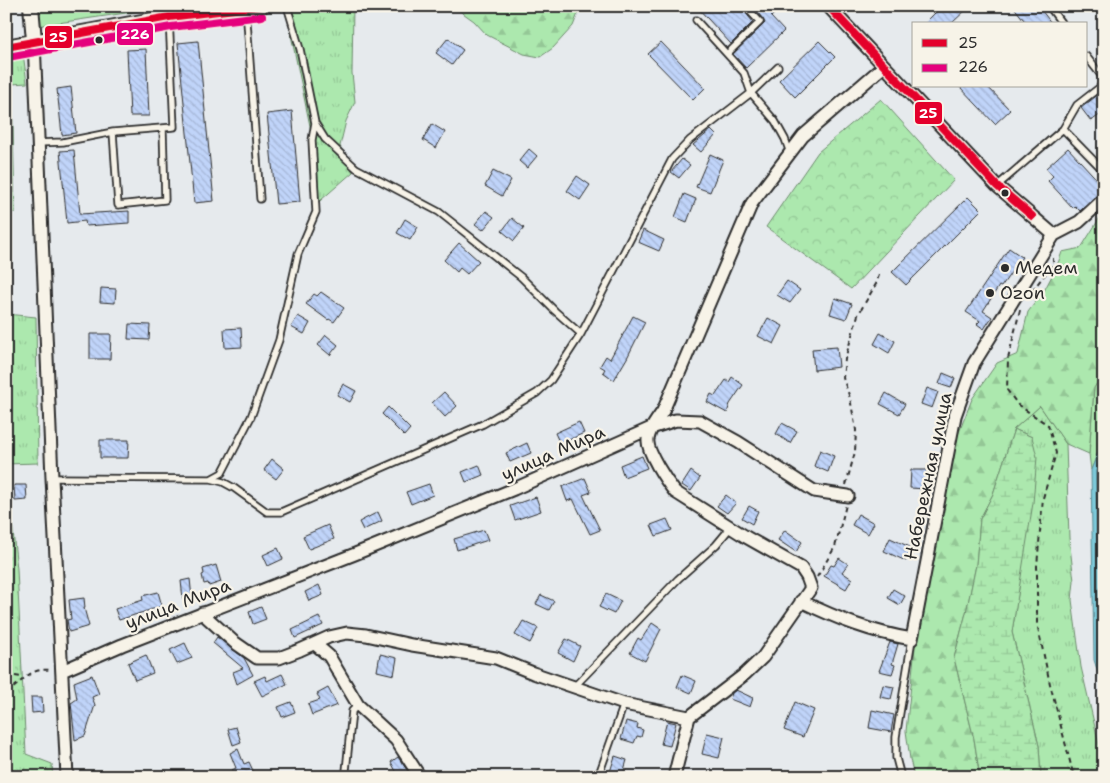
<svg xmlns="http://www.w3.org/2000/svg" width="1110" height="783" viewBox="0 0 1110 783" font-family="'Shantell Sans',sans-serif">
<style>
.grass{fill:url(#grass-tufts);stroke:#6c8a6c}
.forest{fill:url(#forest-firs);stroke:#6c8a6c}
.wetland{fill:url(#wetland-marsh);stroke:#6c8a6c}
.park{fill:url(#park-crowns);stroke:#6c8a6c}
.garden{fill:#ace8ae;stroke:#6c8a6c}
.water{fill:#7bc9d9;stroke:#5b8a93}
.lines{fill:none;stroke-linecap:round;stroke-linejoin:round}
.shore{stroke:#4b6a71;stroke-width:1}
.building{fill:url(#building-back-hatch);stroke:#2b2b2b}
.service-casing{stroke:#2b2b2b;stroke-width:9}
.minor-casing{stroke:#2b2b2b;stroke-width:15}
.tertiary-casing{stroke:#2b2b2b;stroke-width:18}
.path{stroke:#2b2b2b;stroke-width:2;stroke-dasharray:5 4;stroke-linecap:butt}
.service{stroke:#f7f3e8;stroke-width:5.5}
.minor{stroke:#f7f3e8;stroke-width:11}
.tertiary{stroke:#f7f3e8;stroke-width:14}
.bus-1-casing{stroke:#f7f3e8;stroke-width:11}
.bus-2-casing{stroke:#f7f3e8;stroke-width:11}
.bus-1{stroke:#e4002b;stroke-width:8}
.bus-2{stroke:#e5007d;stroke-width:8}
.bus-dot{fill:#2b2b2b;stroke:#f7f3e8;stroke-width:2}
.labels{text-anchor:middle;stroke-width:4.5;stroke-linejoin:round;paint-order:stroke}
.poi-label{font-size:18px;fill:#2b2b2b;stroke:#f7f3e8;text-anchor:start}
.street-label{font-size:18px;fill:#2b2b2b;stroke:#f7f3e8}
.line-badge{stroke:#f7f3e8;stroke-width:2}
.badge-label{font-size:14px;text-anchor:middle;font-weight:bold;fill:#fff}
</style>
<defs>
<pattern id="grass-tufts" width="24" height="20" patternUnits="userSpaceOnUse" patternTransform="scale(1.25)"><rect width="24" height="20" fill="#ace8ae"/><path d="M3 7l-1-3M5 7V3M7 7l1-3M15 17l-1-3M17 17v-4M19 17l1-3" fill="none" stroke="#94c796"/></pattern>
<pattern id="forest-firs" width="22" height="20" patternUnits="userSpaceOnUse" patternTransform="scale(1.25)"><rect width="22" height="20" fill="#ace8ae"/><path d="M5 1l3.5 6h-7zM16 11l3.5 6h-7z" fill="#94c796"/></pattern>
<pattern id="wetland-marsh" width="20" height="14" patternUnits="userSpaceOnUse" patternTransform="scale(1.25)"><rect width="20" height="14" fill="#ace8ae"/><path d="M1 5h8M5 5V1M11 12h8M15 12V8" fill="none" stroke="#94c796"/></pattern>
<pattern id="park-crowns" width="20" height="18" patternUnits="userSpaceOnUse" patternTransform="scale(1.25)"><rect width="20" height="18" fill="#ace8ae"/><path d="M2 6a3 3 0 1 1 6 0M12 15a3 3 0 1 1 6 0" fill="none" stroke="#94c796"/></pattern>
<pattern id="building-back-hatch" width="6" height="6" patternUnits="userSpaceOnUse" patternTransform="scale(1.25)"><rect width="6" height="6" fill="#c0d4f9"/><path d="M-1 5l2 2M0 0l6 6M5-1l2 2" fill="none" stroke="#a5b6d6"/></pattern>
</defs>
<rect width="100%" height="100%" fill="#e6eaed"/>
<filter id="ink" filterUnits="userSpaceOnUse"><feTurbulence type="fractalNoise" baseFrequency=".02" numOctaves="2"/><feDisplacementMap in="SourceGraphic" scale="10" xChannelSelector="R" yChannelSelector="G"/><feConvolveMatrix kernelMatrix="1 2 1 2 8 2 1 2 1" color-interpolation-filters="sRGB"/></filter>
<g filter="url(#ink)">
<path class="grass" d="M315 6H353L352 73 355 102 346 121 340 146 353 172 313 207 310 126 291 35 289 10Z
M23 53 27 83 12 84 15 212 6 214V57Z
M6 314 36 317 38 463 6 464Z
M1104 371V437L1091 470 1089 454 1094 388Z
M1040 406 1066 444 1069 538 1074 581 1072 600 1081 667 1104 766V777H1041L1039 746 1012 632 1020 581 1032 437 1014 429Z
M6 466 17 569 26 754 52 764 53 777H6Z"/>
<path class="forest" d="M453 6H581L573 26 553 48 540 57 524 54 487 35 474 21Z
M1104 211V371L1094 388 1089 454 1066 444 1040 406 1014 429 993 494 980 519 976 565 966 613 954 658 974 739 980 777H914L910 759 906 731 917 629 947 474 956 440 972 399 997 363 1018 354 1028 312 1044 291 1057 266 1062 252 1081 248Z"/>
<path class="wetland" d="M1014 429 1032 437 1037 457 1033 503 1012 632 1039 746 1041 777H980L974 739 954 658 966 613 976 565 980 519 993 494Z"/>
<path class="park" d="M881 99 954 180 851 289 766 227 818 152Z"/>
<path class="garden" d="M36 6H174L37 26Z"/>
<path class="water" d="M1104 437V691L1094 660 1091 470Z"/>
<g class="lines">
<path class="shore" d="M1104 451 1096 471 1099 659 1104 675
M1104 468 1102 472 1104 565"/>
</g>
<path class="building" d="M696 6H740L753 22 731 44Z
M752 6H782L771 17 784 31 746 68 733 54 765 23 763 19Z
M942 6H970L951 24H924Z
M1013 6H1038L1052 24H1027Z
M448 38 463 50 452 65 436 53Z
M198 41 214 201 194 203 178 43Z
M819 41 835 57 795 97 779 80Z
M661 42 705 88 693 100 648 54Z
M146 49 149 116H130L127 50Z
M959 86H987L1010 110 995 124Z
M71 87 76 133 62 135 57 89Z
M1104 90V112L1091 121 1081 108Z
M292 111 300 202 276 204 267 114Z
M432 124 445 132 436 148 423 140Z
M711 130 716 135 701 152 693 145Z
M1068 148 1104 187V192L1099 193 1080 211 1075 206 1073 208 1048 181 1053 176 1046 168Z
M529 149 537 156 527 168 519 161Z
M74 150 80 214 129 211V223L86 226 85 221 67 223 60 151Z
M710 154 723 160 710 192 696 187Z
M682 159 690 165 679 178 671 172Z
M493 171 511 180 502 196 485 186Z
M577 176 590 185 580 200 567 191Z
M684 194 696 199 687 222 675 217Z
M968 197 981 210 906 285 892 272Z
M486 211 494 217 483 230 475 224Z
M512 218 524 228 514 241 502 231Z
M405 219 418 227 410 240 397 233Z
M643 230 664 240 659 251 638 242Z
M459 243 479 261 467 274 460 268 457 272 444 260Z
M1009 248 1022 257 1001 287 999 286 983 311 992 317 984 329 977 324 980 321 966 312Z
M787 281 800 290 790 303 777 295Z
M101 288 116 289 115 303 100 302Z
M321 292 344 308 334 322 329 319 328 320 306 304 314 294 317 296Z
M835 298 852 304 846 319 830 314Z
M298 316 310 323 304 334 291 327Z
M633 316 645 322 627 358 614 380 603 372 605 369 600 366 606 356 610 359Z
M768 318 783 326 774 344 758 336Z
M129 324 150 325 149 340 128 339Z
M241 328 242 347 225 348 224 329Z
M880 333 895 341 889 353 874 344Z
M90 334H111L110 359H90Z
M326 335 338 345 330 355 318 345Z
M837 347 839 367 814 370 812 349Z
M943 373 955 378 951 388 939 384Z
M732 377 743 385 730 404 727 413 707 402 711 394 715 396 726 380 729 382Z
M343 384 356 391 350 402 337 395Z
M927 388 938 392 932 408 921 404Z
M444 392 457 406 445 417 432 403Z
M886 393 905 404 899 414 880 404Z
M388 407 410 429 404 436 382 414Z
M579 422 584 433 560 444 555 433Z
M782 423 797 431 790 443 776 434Z
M100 440H129L128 458H100Z
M527 443 531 453 510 462 506 453Z
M820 450 834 456 828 472 814 466Z
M642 456 647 468 624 477 620 465Z
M272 459 284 469 276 479 264 470Z
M479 465 483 475 466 482 462 472Z
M911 470H927L926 489 910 488Z
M691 471 700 478 691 491 682 485Z
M585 478 591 492 583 495 600 530 590 534 573 499 567 501 562 487Z
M429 484 433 495 411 504 406 492Z
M14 485H26L27 500 15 501Z
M726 495 736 503 727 513 717 506Z
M536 497 541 511 515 520 510 506Z
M749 506 758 511 752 524 742 518Z
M378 512 382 521 363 530 359 522Z
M858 514 874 523 868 534 852 525Z
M667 519 672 530 656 536 651 525Z
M328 525 334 539 309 549 303 536Z
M484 530 488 540 457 550 454 539Z
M785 530 802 542 796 552 778 540Z
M890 538 912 548 906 561 884 551Z
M278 548 283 559 268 566 263 555Z
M839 558 848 564 842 572 852 579 846 589 824 576 831 565 834 566Z
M216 565 221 582 209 586 208 583 204 584 202 575 204 574 203 569Z
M190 579 192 598 183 599 181 581Z
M319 585 323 595 309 601 305 592Z
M893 589 905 596 900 605 888 598Z
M158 592 162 606 119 620 115 609 143 600 142 596Z
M606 594 621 601 614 614 599 607Z
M541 595 554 601 549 610 536 604Z
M84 598 85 608H84L89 626 69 632 67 620 71 619 69 600Z
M261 607 266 619 253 624 249 612Z
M319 617 323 625 295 638 292 630Z
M523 621 538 628 530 643 515 635Z
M652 623 661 629 645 661 630 653 638 638 641 640Z
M217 637 244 658 253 675 237 684 233 672 243 668 213 643Z
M566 639 580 646 573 661 558 653Z
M890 642 898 644 892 664 895 665 892 674 879 671Z
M185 643 192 658 177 664 170 650Z
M380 654 397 658 394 675 377 671Z
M146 655 153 673 135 680 128 663Z
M282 674 287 684 262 696 254 681 265 676 267 681Z
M92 675 99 694 92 697 95 705 85 736 75 740 71 703 77 699 74 682Z
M682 675 696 681 691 693 677 687Z
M883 685 894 687 891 699 880 697Z
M328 688 337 705 312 715 308 704 320 700 317 694Z
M736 690 753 698 750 707 730 699 732 693Z
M31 697H42L43 712 32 713Z
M291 702 295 712 282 717 278 707Z
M795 702 814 710 803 737 784 730Z
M872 710 894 715 891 732 869 728Z
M626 721 638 724 637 728 643 730 641 737 637 736 634 743 621 739Z
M667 721 676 723 670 746 661 744Z
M236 727 241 742 233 745 228 729Z
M707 733 724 737 719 758 702 754Z
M238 749 244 764 249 762 256 777H235L232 770 236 768 230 753Z
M615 756 627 760 622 777 609 775Z
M398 757 407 770 410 777H399L391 762Z"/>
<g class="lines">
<defs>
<path id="service" d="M287 6 300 49 315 123 325 139 356 168 439 212 521 277 555 311 581 334 672 159 690 140 751 93 778 67
M1049 6 1062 24
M246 8 260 199
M696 20 744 73 751 93 775 121 785 139 790 153
M727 54 760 22 745 6
M1086 56 1104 79
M1063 129 1104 171
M113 132 118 205 165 200 163 129
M37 143 63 142 113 132 174 127 169 17
M997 186 1063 129 1077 105 1104 84
M52 478 211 479 222 473 251 417 279 340 298 254 316 212 312 140 315 123
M211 479 223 482 234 488 267 512H281L483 424 537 393 551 380 581 334
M574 687 678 579 716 545 731 527
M343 777 346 771 352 711 358 705
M598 777 624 704
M901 777 896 758V737L912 639"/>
<path id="minor" d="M828 6 997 186 1054 235
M34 40 52 478 67 777
M801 601C838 619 871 632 912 639L955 416 974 363 1054 235 1079 222 1104 199
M202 613 234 642 257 658H279L300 650 329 637 347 633 366 635 412 645 496 658 533 673 624 704 689 717
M315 644 329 656 358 705 396 740 420 777
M62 671 122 645 355 554 514 489 651 428 676 420 700 421 738 442 814 491 848 496
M674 777 689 717 745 674 763 657 811 588 807 577 801 568 746 537 675 492C667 482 646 451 648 439 650 428 657 420 663 411L752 203 803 136 884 66"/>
<path id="tertiary" d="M31 6 34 40
M6 47 169 17 261 6"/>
</defs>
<use href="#service" class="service-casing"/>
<use href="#minor" class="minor-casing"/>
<use href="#tertiary" class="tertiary-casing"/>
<path class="path" d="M1032 291 1053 264V258
M1020 310 1008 359 1007 390 1018 405 1048 425 1056 453 1043 498 1037 566V623L1050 684 1074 777
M846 485 855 452 856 430 850 398 843 378 845 359 858 315 876 284 879 275
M817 577 835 547 846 505
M6 675 23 677
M6 693C22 684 28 667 50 670"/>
<use href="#service" class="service"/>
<use href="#minor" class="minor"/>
<use href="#tertiary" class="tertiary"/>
<defs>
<path id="bus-1" d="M828 6 997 186 1032 216
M6 47 169 17 259 6"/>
<path id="bus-2" d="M8 57 171 27 262 16"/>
</defs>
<use href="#bus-1" class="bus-1-casing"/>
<use href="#bus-2" class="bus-2-casing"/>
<use href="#bus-1" class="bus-1"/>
<use href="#bus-2" class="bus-2"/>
</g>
</g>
<g class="bus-dot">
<circle cx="99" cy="40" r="4.5"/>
<circle cx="1005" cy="193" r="4.5"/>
<circle cx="1005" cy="268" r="5"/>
<circle cx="990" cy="293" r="5"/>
</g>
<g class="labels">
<g class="poi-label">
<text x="1015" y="274">Медем</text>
<text x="1000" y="299">Ozon</text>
</g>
<g class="street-label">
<text transform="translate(553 453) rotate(-24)" y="6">улица Мира</text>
<text transform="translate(928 476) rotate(-78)" y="6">Набережная улица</text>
<text transform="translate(178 604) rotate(-21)" y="6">улица Мира</text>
</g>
</g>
<g class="line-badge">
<rect x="116" y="22" width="38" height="24" rx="5" fill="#e5007d"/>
<rect x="44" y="25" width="29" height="24" rx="5" fill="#e4002b"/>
<rect x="914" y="101" width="29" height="24" rx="5" fill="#e4002b"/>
</g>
<g class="badge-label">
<text x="135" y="39">226</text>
<text x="58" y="42">25</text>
<text x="928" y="118">25</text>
</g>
<rect width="1110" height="783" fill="none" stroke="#f7f3e8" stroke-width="25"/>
<rect x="12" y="12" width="1085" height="758" fill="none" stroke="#2b2b2b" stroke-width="2" filter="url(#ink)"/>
<rect x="912" y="22" width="175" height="65" fill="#f7f3e8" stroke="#a5a39c"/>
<rect x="922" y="39" width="25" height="8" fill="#e4002b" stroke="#a5a39c"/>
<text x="958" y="48" font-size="15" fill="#2b2b2b">25</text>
<rect x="922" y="64" width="25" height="8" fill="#e5007d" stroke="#a5a39c"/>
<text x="958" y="72" font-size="15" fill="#2b2b2b">226</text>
</svg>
